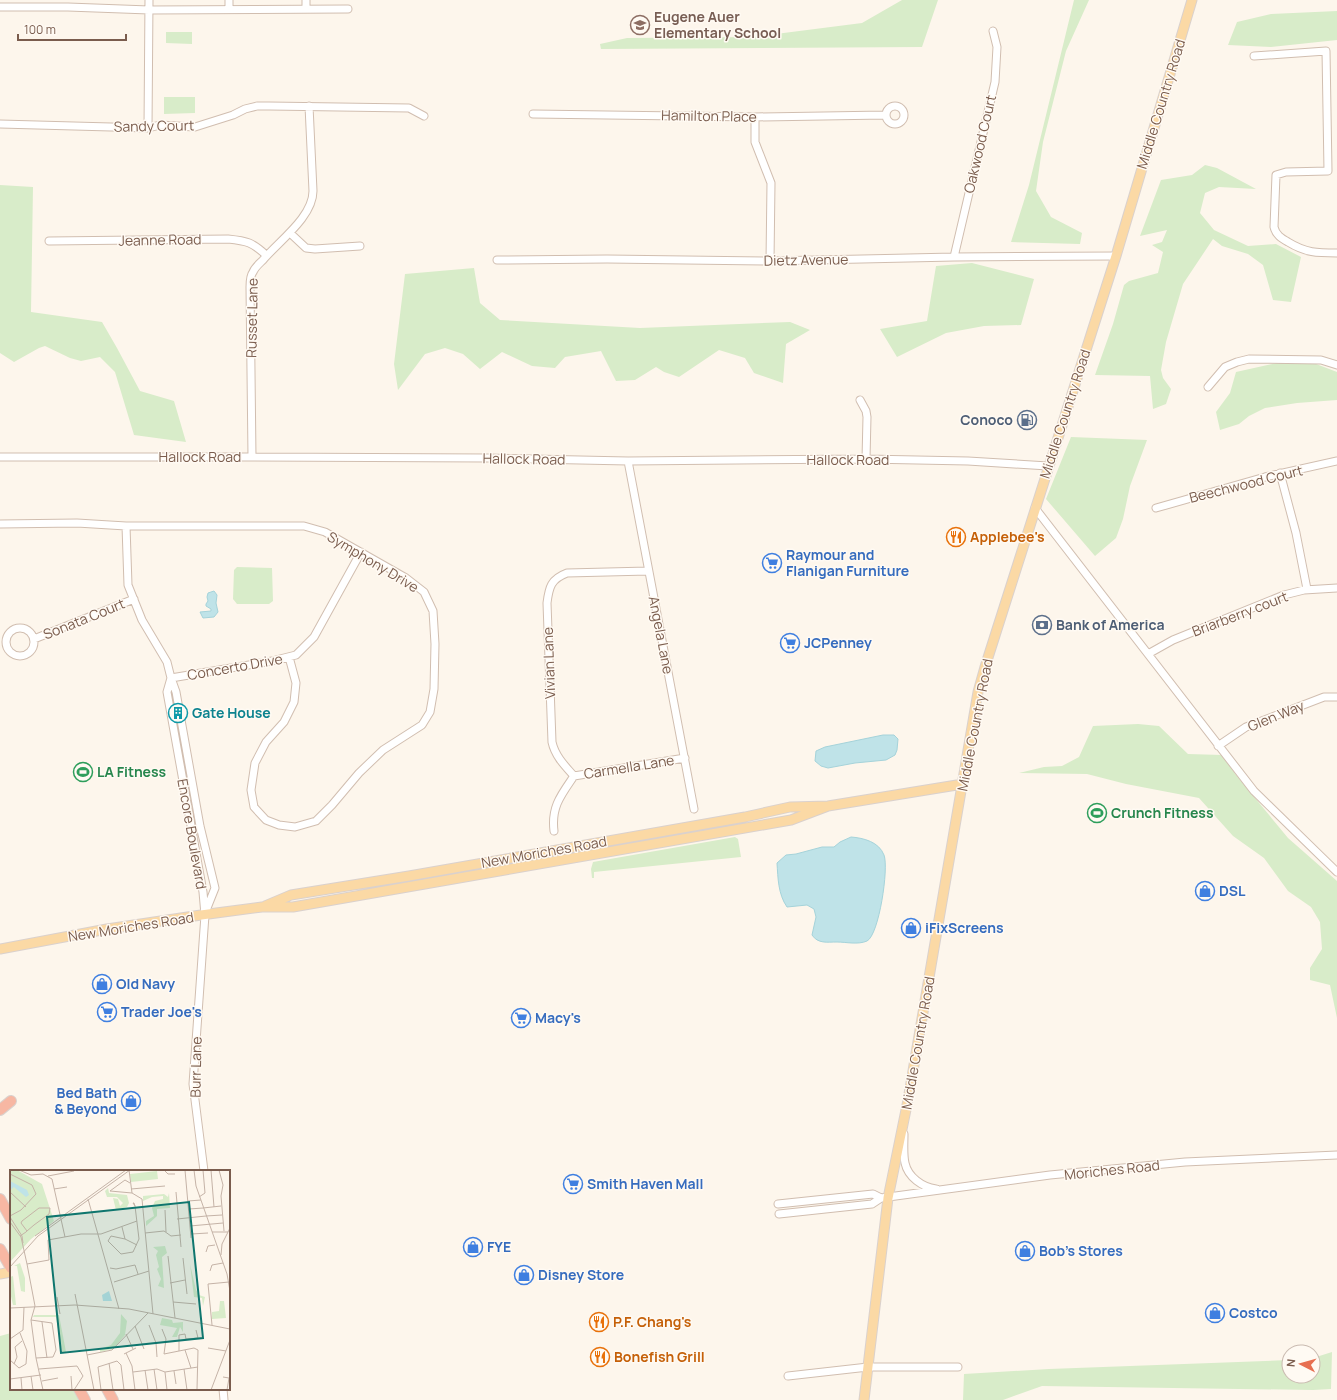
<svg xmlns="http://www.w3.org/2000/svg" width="1337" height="1400" viewBox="0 0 1337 1400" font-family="Manrope,sans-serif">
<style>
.green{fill:#d8ecc9}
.water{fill:#bfe3e8;stroke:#a5d3da}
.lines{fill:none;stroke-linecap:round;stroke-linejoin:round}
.minor-casing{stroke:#d1beb0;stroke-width:9}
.major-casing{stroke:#dad1cd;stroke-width:11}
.highway-casing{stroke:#dad1cd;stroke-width:12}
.minor{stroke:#fff;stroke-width:7}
.major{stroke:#fbd9a5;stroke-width:9}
.highway{stroke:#f7b7a3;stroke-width:10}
.labels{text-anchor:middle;stroke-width:3;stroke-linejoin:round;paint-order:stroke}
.education-label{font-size:14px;font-weight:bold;fill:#785e54;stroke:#fffaf3;text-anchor:start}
.street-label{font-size:14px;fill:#7a5c4d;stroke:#fffaf3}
.service-label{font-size:14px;font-weight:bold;fill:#4e5e75;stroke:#fffaf3;text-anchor:end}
.food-label{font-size:14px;font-weight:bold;fill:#c56008;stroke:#fffaf3;text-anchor:start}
.shop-label{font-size:14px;font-weight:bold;fill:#366cbe;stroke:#fffaf3;text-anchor:start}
.culture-label{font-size:14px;font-weight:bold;fill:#0d838f;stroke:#fffaf3;text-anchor:start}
.leisure-label{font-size:14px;font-weight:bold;fill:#27864d;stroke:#fffaf3;text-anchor:start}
.inset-road{fill:none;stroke:#c5b3a7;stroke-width:1}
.view{fill:#0f766e;fill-opacity:0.15;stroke:#0f766e;stroke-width:2}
.inset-edge{fill:none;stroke:#7a5c4d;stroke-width:2}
</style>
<rect width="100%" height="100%" fill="#fdf6ec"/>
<path class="green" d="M902 0H938L922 47 601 49 600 44 627 38 753 37 862 23Z
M1074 0H1089L1066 51 1043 142 1036 191 1051 217 1082 233 1080 244 1011 242 1029 185Z
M1337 11V40L1271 47 1228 45 1237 22 1271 14Z
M166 32H192V44L166 43Z
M164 97H195V113L164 114Z
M1205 165 1217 168 1256 189 1219 187 1205 193 1200 213 1214 230 1248 246 1276 244 1301 257 1291 302 1273 300 1263 265 1248 254 1222 246 1213 239 1183 284 1166 342 1161 370 1163 378 1171 389 1166 404 1153 409 1150 376 1095 375 1113 324 1124 285 1129 281 1158 273 1163 252 1152 245 1162 242 1167 230 1140 236 1161 180 1192 175Z
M0 185 33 187 31 312 102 322 117 348 140 391 174 401 186 442 134 435 115 372 100 357 81 361 70 358 45 346 39 348 14 362 0 353Z
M972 263 1034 279 1021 325 984 326 946 333 897 357 880 329 927 321 936 266Z
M474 268 480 303 500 320 640 328 790 322 810 330 786 344 783 383 754 373 745 358 719 350 679 377 664 372 656 367 635 380 616 381 601 351 565 357 555 368 532 366 502 352 480 369 463 354 445 348 425 354 398 390 394 364 405 274Z
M1311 362 1337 372V400L1297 403 1265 408 1249 416 1239 424 1220 430 1216 412 1230 393 1236 372 1277 363Z
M1071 437 1147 440 1130 486 1123 519 1116 538 1095 556 1046 499Z
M237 567 272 568 273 601 269 604H237L233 599 234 570Z
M1138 724 1159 726 1188 754 1222 755 1236 775 1288 838 1337 881V1018L1330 985 1310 980V968L1322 949 1320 922 1311 907 1288 891 1264 858 1233 836 1199 798 1126 784 1087 774 1019 773 1044 767 1062 766 1079 757 1093 726Z
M735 837 738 839 741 857 594 872V878H592L591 869 593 862Z
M11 1333V1389H78L85 1400H0V1336Z
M1332 1352 1331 1389 1313 1390 1042 1386 1003 1400H963L964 1374 1049 1369 1289 1360V1376H1313V1358Z"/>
<path class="water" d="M214 591 217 595 216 603 218 612 214 617 203 618 200 612 211 611V609L206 606V604L208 601 207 597 208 593Z
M883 735H894L898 739 897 750 895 755 886 760 855 763 828 768 821 766 815 761 816 751 825 747Z
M851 837C864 838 879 842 884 855 889 868 879 935 867 941 858 945 846 942 837 942 827 942 818 944 812 935L816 917 814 909 807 905 787 907C778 894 778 878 777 863L786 855 796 854 822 847H834L840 842Z"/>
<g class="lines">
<defs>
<path id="minor" d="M0 7H68L149 10 348 9
M229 9V0
M306 9V0
M1254 56 1326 51 1328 171 1286 172 1276 175 1274 227C1276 235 1281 238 1288 242 1306 253 1317 253 1337 253
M886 115a9 9 0 1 1 18 0a9 9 0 1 1-18 0Z
M533 114 755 117 885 115
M755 117V142L771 183 770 261
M0 124 148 128 160 125 195 127 233 115 245 109 257 106H269L409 108 424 116
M148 128 149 0
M290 233 306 248 315 249 360 246
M49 241 228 239C247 241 252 242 266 255
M954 257 995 82 997 47 993 31
M497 260 607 259 770 261 954 257 1116 256
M1208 387 1225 367 1237 362 1249 359 1321 360 1337 365
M860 400 866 411 867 417 866 459
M0 457H252L488 458 628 461 866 459 968 461 1048 466
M252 457 250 287C250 282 250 276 253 272 255 267 259 264 263 260 279 241 313 217 313 191L309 106
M628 461 694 809
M1280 473 1296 533 1307 589
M1035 508 1254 791 1337 872
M1156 508 1265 477 1337 461
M0 524 77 523 126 526H304L325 532 406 578 424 592 433 611 435 644 434 689 430 712 422 725 383 750 359 773 332 805 316 821 295 827 279 825 266 820 254 807 251 790 255 763 266 742 284 722 294 702 296 683 289 657
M126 526 128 585 142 620 167 662 171 678 176 692 200 826 215 888 205 913
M6 642a14 14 0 1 1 28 0a14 14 0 1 1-28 0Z
M34 639 134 599
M1148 654 1173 640 1284 595 1304 590 1337 588
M171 678 167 692 203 892 205 915 193 1084 204 1171
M171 678 272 661 296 655 314 637 361 552
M1218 746 1246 727 1324 697H1337
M574 776 685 758
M554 831C551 807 561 795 574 776 565 766 555 756 552 742L547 603C549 587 551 579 567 573L648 571
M904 1134C904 1143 903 1154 905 1163 908 1177 922 1187 936 1189
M778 1204 873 1194 881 1198
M779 1214 872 1204 881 1198 1050 1175 1185 1162 1337 1155
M788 1376 868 1367H958
M223 1389 224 1400"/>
<path id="major" d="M265 906 291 895 409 876 745 817 790 807 828 806 963 784
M0 949 107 929 201 915 262 907H293L791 820 828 806
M0 1274 11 1272
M864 1400 888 1198 908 1100 978 692 985 667 1116 256 1192 0"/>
<path id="highway" d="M0 1110 11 1101
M0 1199 11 1219
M0 1249 11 1268
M79 1389 85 1400
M107 1389 113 1400"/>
</defs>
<use href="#minor" class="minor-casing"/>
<use href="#major" class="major-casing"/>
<use href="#highway" class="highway-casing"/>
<use href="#minor" class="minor"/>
<use href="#major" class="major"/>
<use href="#highway" class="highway"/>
</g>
<defs>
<symbol id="school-ring" viewBox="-11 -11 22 22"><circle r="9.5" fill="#fffaf3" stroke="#8d6e63" stroke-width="1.5"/><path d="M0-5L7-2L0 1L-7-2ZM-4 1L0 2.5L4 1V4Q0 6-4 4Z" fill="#8d6e63"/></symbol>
<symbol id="fuel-ring" viewBox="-11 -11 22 22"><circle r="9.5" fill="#fffaf3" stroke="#5c6f8a" stroke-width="1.5"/><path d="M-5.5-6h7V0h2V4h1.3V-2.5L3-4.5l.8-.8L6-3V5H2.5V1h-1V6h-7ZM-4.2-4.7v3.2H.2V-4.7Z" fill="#5c6f8a"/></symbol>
<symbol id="restaurant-ring" viewBox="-11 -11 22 22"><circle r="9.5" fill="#fffaf3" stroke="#e8710a" stroke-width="1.5"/><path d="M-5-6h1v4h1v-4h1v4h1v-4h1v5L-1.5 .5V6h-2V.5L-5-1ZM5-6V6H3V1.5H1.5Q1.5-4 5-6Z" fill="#e8710a"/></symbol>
<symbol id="supermarket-ring" viewBox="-11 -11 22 22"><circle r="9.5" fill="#fffaf3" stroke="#3f7fe0" stroke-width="1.5"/><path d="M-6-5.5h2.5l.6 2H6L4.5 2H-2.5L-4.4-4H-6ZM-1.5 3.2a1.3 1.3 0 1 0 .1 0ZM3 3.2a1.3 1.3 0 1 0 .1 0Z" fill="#3f7fe0"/></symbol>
<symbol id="bank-ring" viewBox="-11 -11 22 22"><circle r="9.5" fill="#fffaf3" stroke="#5c6f8a" stroke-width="1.5"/><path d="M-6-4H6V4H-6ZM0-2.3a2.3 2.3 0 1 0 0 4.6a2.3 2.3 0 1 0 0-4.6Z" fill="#5c6f8a"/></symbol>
<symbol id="building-ring" viewBox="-11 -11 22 22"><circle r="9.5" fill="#fffaf3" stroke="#0f9aa8" stroke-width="1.5"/><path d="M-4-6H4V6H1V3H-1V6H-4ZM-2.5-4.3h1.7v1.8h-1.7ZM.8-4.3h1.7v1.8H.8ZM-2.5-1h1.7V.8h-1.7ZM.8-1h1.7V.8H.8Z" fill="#0f9aa8"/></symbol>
<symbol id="stadium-ring" viewBox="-11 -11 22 22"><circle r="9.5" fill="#fffaf3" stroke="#2e9e5b" stroke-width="1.5"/><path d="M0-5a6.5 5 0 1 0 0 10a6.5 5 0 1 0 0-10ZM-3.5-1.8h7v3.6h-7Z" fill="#2e9e5b"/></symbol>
<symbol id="shop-ring" viewBox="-11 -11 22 22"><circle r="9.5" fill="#fffaf3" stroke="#3f7fe0" stroke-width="1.5"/><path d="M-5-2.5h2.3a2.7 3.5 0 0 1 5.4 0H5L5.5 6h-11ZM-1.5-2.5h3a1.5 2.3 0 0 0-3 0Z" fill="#3f7fe0"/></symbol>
</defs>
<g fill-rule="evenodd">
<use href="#school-ring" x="629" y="14" width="22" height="22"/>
<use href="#fuel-ring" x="1016" y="409" width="22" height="22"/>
<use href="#restaurant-ring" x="945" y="526" width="22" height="22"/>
<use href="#supermarket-ring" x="761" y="552" width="22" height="22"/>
<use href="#bank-ring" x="1031" y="614" width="22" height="22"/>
<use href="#supermarket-ring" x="779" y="632" width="22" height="22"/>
<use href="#building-ring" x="167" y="702" width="22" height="22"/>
<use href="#stadium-ring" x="72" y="761" width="22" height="22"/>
<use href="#stadium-ring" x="1086" y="802" width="22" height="22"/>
<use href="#shop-ring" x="1194" y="880" width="22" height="22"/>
<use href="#shop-ring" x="900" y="917" width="22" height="22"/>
<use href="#shop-ring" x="91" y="973" width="22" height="22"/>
<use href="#supermarket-ring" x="96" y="1001" width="22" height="22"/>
<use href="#supermarket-ring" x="510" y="1007" width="22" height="22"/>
<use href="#shop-ring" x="120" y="1090" width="22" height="22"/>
<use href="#supermarket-ring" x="562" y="1173" width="22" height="22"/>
<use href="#shop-ring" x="462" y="1236" width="22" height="22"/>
<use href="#shop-ring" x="1014" y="1240" width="22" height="22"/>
<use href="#shop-ring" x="513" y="1264" width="22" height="22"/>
<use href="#shop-ring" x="1204" y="1302" width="22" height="22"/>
<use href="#restaurant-ring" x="588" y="1311" width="22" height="22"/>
<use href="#restaurant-ring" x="589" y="1346" width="22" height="22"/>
</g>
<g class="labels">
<g class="education-label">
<text x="654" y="22">Eugene Auer<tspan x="654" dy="16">Elementary School</tspan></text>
</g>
<g class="street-label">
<text transform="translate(1161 104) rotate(-73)" y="5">Middle Country Road</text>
<text transform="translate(709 116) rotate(1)" y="5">Hamilton Place</text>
<text transform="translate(154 126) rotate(-1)" y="5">Sandy Court</text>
<text transform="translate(980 144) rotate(-77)" y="5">Oakwood Court</text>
<text transform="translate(160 240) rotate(-1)" y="5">Jeanne Road</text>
<text transform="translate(806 260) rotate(-1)" y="5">Dietz Avenue</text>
<text transform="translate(252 318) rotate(-89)" y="5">Russet Lane</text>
<text transform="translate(1065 414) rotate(-72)" y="5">Middle Country Road</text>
<text x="200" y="462">Hallock Road</text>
<text transform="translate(524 459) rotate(1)" y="5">Hallock Road</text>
<text x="848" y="465">Hallock Road</text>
<text transform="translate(1246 484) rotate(-14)" y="5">Beechwood Court</text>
<text transform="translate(373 562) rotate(31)" y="5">Symphony Drive</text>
<text transform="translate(1240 614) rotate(-21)" y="5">Briarberry court</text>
<text transform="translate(84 619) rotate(-22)" y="5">Sonata Court</text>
<text transform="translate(661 635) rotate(79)" y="5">Angela Lane</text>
<text transform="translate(549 663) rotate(-92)" y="5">Vivian Lane</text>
<text transform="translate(235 667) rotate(-10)" y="5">Concerto Drive</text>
<text transform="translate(1276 716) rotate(-22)" y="5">Glen Way</text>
<text transform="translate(975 725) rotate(-79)" y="5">Middle Country Road</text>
<text transform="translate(629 767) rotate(-9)" y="5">Carmella Lane</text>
<text transform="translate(192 834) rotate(80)" y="5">Encore Boulevard</text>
<text transform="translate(544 852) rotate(-10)" y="5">New Moriches Road</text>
<text transform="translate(131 927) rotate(-9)" y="5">New Moriches Road</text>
<text transform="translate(918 1043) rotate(-80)" y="5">Middle Country Road</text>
<text transform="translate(196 1067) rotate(-89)" y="5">Burr Lane</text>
<text transform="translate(1112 1170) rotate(-6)" y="5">Moriches Road</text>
</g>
<g class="service-label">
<text x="1013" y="425">Conoco</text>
<text x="1056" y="630" text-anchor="start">Bank of America</text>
</g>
<g class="food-label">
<text x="970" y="542">Applebee's</text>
<text x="613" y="1327">P.F. Chang's</text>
<text x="614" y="1362">Bonefish Grill</text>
</g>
<g class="shop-label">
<text x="786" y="560">Raymour and<tspan x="786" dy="16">Flanigan Furniture</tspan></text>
<text x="804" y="648">JCPenney</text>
<text x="1219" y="896">DSL</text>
<text x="925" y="933">iFixScreens</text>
<text x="116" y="989">Old Navy</text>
<text x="121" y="1017">Trader Joe's</text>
<text x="535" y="1023">Macy's</text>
<text x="117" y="1098" text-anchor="end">Bed Bath<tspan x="117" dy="16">&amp; Beyond</tspan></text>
<text x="587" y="1189">Smith Haven Mall</text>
<text x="487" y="1252">FYE</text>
<text x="1039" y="1256">Bob's Stores</text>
<text x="538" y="1280">Disney Store</text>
<text x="1229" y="1318">Costco</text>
</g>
<g class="culture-label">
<text x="192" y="718">Gate House</text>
</g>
<g class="leisure-label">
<text x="97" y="777">LA Fitness</text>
<text x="1111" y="818">Crunch Fitness</text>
</g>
</g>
<g transform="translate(10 1170)">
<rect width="220" height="220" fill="#fdf6ec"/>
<path d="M0 0H7L32 14 44 51 21 69 0 92ZM147 1 148 9 121 12 120 4ZM98 18 99 23 117 25 119 33 117 37 106 40 103 28 108 29 110 36 113 33 107 27H97L95 21ZM159 23 160 38 147 39V46L136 56V51L144 46 142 38 145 31 153 29V26L142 27 133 31V26L154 24 158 27ZM155 76 157 83 152 87 154 118 148 116 151 109 147 99 149 97 146 85 148 81 143 77ZM10 93 15 108V122L11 121 7 96H4ZM180 94 186 120 189 125 195 127 193 136 192 128 184 127ZM3 106 6 135H3L0 122V107ZM210 131H214L216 148 202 149V142L209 141ZM111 144 117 151 115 165 103 179 90 182V179L101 175 110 163ZM24 145H49L56 182H52L46 147H23ZM152 148 162 150 163 153 173 152V162L170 157 167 167H162L167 158 150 155Z" fill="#d8ecc9"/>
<path d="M0 11 17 20 19 25 16 27 4 17 0 20ZM99 121 102 131H93L92 125Z" fill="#bfe3e8"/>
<path class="inset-road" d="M9 0 21 5 33 4 42 9 55 67M119 0 122 23 132 29 143 144M154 0 158 4H165M175 0 181 68M184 0 186 16 217 104 220 121M201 0 204 37M209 0 213 15 211 26 214 61M0 4 22 15 26 24 11 40 0 46M38 6 64 1M120 13 115 10 100 21 122 23M44 19 57 17M121 19 155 16M0 22 16 37M166 22 171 77M189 27 195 23 193 0M78 29 109 139M178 31 191 30M193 38 211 36M179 39 193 38M155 40 156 62M196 46 212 45M0 47 12 66 13 73M167 49 196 46M0 52 11 67 17 94 25 136 21 150 26 188 33 220M180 56 213 53M112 57 115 69 127 75M202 62H218M135 63 154 61 161 66 171 65M181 64 198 63M10 66 16 62 17 61 24 55 39 44 40 38H29L12 51 11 53 17 61M25 66 116 0M115 69 101 66 98 71 111 84 123 82 129 69 125 36 123 33H124L125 36M196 82 198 76 205 75M211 85 212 74 220 58M158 86 165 148M173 88 177 124M17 94 39 90 38 70 71 64H91L127 51M0 97 28 66 120 0M100 98 106 99 125 95 128 104M200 101 202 95 213 93M104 112 139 101M160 113 175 110M65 124 84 220M47 127 50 144M163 132 186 134M0 138 65 135 119 139 220 159M21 150 42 153 46 180 43 187 26 188M32 152 37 188M139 155 146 173 147 187M202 155 198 114 219 112M125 156 134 179M152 159 156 169 154 184 184 178 188 180 187 219M116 164 123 179M0 169 13 160 14 137M198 178 216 181M175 180 181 198M169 181V165L175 164 176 169 188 168 186 160M116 183 122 196 125 220M114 184 126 178M77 185 102 180 138 143M0 190 9 198 16 194 17 181 10 163M99 193 103 220M4 194 7 187 5 177 12 171M29 199 67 196 73 206 64 220M144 199 147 220M174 199 177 220M135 200 138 220M164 201 166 214M123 202 147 199 155 202 188 197M155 202 157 220M21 206 23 220M61 206 62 220M213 207 219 208 217 220M11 208 12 220M0 209 31 205M32 211 48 208M91 220 88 197 107 191 111 195 114 220M201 220 220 170"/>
<path class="view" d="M179 32 193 168 51 183 37 47Z"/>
<rect width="220" height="220" class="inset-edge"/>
</g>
<g transform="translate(1301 1364) rotate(276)"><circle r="19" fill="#fffaf3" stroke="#cabbb1"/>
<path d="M0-3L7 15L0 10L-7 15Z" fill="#e76f51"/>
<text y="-6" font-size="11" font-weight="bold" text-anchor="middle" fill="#7a5c4d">N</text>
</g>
<path d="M18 34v6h108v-6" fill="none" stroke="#7a5c4d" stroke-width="2"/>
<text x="24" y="34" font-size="12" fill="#7a5c4d" stroke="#fffaf3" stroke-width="3" paint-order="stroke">100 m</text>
</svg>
